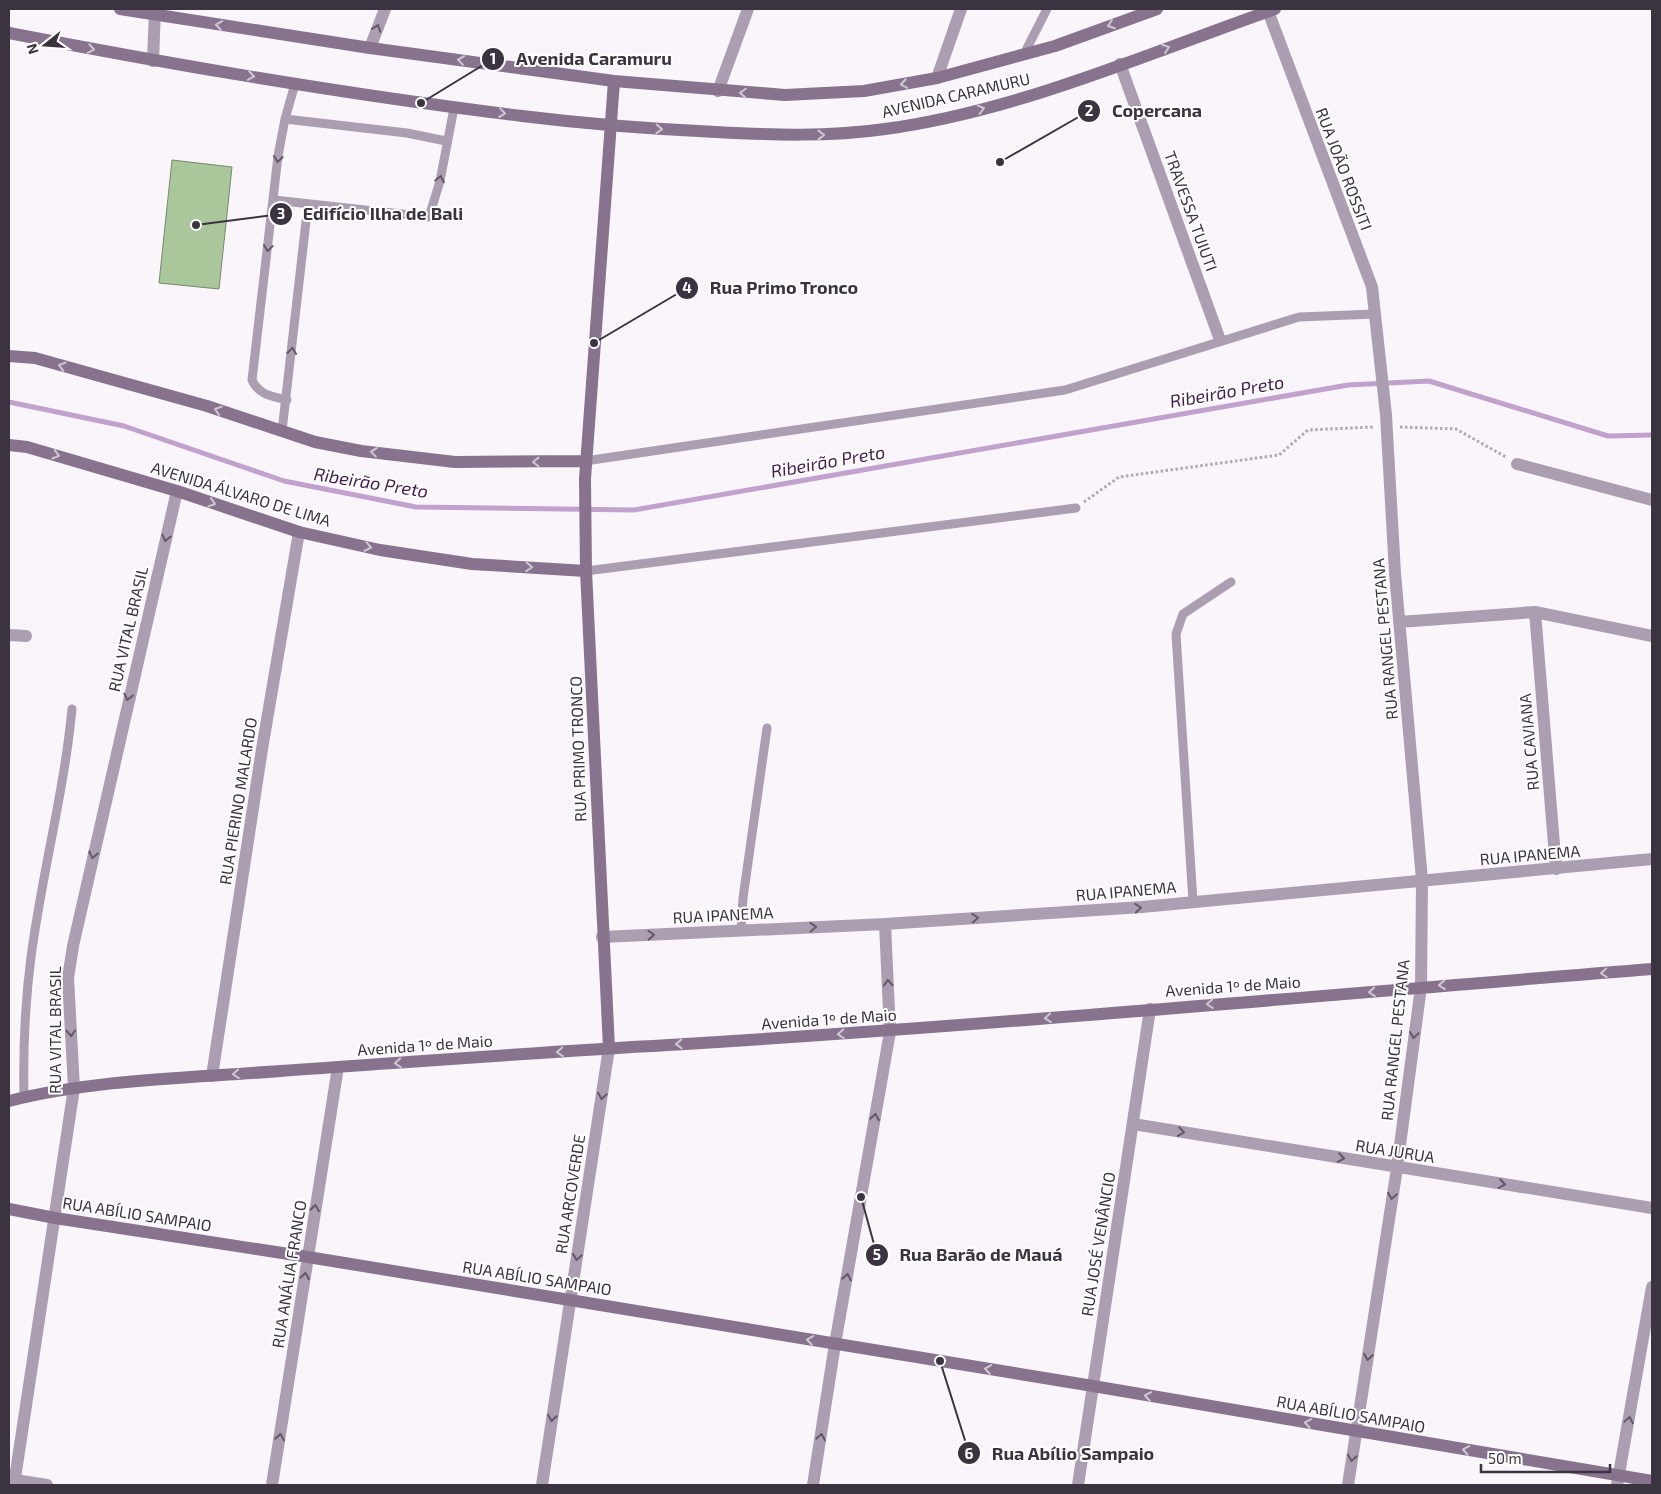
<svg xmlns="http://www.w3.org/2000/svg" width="1661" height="1494" viewBox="0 0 1661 1494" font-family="'Exo 2',sans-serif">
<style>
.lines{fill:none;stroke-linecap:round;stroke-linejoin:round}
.stream{stroke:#c1a2cc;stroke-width:5}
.building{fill:#a9c79a;stroke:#75896b}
.path{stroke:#afa9b2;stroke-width:3;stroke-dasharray:2.5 2.5;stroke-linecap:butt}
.lane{stroke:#ac9eb1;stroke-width:9}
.street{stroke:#ac9eb1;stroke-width:12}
.secondary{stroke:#87738e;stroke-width:12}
.oneway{stroke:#cfc7d2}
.oneway2{stroke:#635868}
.labels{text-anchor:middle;stroke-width:4;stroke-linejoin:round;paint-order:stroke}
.street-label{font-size:16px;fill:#3c3340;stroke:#fff}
.water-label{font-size:18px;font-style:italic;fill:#441c50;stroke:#fff}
.leader{fill:none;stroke:#3c3340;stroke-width:2}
.callout-dot{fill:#3c3340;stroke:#fff;stroke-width:2}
.mark-label{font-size:15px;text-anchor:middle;font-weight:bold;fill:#fff}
.callout-label{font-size:18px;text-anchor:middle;font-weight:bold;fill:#3c3340;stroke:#fff;stroke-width:4;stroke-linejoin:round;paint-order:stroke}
</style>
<rect width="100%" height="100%" fill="#faf5fb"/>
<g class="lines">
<path class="stream" d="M9 402 124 426 284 481 416 507 634 510 1348 385 1429 381 1608 436 1652 435"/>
</g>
<path class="building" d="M172 160 232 167 219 289 159 283Z"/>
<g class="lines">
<path class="path" d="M1400 427 1456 429 1506 457
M1084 502 1119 477 1279 455 1308 430 1373 427"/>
<path class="lane" d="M1024 54 1047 9
M285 119 407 133 446 141
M274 200 429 217 440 181 454 108
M287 400C271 396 259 395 252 380L278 156 285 119 295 84
M282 431 308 204
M585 461 1065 390 1299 317 1375 314
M586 571 1076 508
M1193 902 1176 634 1183 614 1231 582
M741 930 743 898 767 728
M24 1097C23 1051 25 1003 31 957 42 873 64 793 72 709"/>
<path class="street" d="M1268 11 1372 287 1386 415 1395 573 1422 880 1421 987 1397 1168 1348 1485
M370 48 385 9
M153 61 155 9
M1120 64 1220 340
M937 78 961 9
M718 91 748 9
M1517 464 1652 500
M1535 612 1556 869
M1399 622 1535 612 1652 636
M9 635 26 636
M602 937 885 924 1142 907 1652 859
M212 1076 262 749 299 532
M1133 1124 1652 1208
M9 1479 47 1485
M14 1485 74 1088 68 978 73 946 177 491
M272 1485 338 1067
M542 1485 609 1048
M813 1485 835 1344 890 1032 885 924
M1078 1485 1150 1009
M1617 1485 1652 1287"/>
<path class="secondary" d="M120 9 370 48 614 81 785 95 864 91 937 78 1055 46 1157 9
M9 33C179 66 350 95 522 116 587 124 651 129 716 132 772 135 829 137 885 129 1018 111 1149 53 1275 9
M9 356 35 358 207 406 315 442 361 451 455 462 585 461
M9 445 27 447 177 491 299 532 380 550 472 564 586 571
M609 1048 586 571 585 479 614 81
M9 1101C95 1079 191 1078 280 1071 410 1062 539 1052 669 1045 997 1025 1324 995 1652 969
M9 1209 55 1218 308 1257 1093 1386 1652 1481"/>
</g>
<defs><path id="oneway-chevron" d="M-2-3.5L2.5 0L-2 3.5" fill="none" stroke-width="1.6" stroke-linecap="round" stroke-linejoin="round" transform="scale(1.25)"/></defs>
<g class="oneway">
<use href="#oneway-chevron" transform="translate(219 25) rotate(-171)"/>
<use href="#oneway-chevron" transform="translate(1111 25) rotate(160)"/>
<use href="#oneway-chevron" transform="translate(1166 48) rotate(-20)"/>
<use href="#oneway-chevron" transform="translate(91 49) rotate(11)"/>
<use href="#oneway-chevron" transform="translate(461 60) rotate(-172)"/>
<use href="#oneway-chevron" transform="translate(251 76) rotate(9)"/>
<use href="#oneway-chevron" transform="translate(904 84) rotate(170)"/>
<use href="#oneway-chevron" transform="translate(743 93) rotate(-177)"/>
<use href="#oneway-chevron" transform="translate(981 109) rotate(-14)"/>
<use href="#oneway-chevron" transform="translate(502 113) rotate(7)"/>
<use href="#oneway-chevron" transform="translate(659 129) rotate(3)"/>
<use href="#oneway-chevron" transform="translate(821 135)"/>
<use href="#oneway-chevron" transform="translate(62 366) rotate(-164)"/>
<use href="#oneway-chevron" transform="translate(218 410) rotate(-162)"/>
<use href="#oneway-chevron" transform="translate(374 452) rotate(-173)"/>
<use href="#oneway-chevron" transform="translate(56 455) rotate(17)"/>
<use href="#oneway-chevron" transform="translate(536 462) rotate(180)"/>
<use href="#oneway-chevron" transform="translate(212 503) rotate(18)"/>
<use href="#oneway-chevron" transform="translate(368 547) rotate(12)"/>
<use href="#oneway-chevron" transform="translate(529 567) rotate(4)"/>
<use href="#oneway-chevron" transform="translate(1604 973) rotate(176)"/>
<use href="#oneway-chevron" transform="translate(1442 985) rotate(176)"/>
<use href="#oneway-chevron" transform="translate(1372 992) rotate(175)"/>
<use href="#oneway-chevron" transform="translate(1210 1004) rotate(176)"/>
<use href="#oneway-chevron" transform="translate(1048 1018) rotate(175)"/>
<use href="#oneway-chevron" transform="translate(841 1034) rotate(177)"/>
<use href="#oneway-chevron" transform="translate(679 1044) rotate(177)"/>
<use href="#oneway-chevron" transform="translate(560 1052) rotate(176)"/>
<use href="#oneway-chevron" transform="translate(398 1063) rotate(176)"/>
<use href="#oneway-chevron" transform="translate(236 1074) rotate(176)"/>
<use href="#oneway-chevron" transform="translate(810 1340) rotate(-171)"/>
<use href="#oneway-chevron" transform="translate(988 1369) rotate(-171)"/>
<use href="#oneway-chevron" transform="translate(1148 1396) rotate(-170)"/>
<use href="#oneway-chevron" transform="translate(1308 1423) rotate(-170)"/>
<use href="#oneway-chevron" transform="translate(1466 1450) rotate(-170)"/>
</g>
<g class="oneway2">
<use href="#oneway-chevron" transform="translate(377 28) rotate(-70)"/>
<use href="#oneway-chevron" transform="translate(278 159) rotate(97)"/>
<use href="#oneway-chevron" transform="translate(440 179) rotate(-79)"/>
<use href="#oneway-chevron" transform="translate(268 248) rotate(97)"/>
<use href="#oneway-chevron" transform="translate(292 351) rotate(-84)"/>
<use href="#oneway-chevron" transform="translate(166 538) rotate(103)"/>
<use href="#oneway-chevron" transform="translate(128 697) rotate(103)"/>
<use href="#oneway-chevron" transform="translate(93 855) rotate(102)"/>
<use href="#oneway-chevron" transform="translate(1138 908) rotate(-4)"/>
<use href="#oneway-chevron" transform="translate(975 918) rotate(-4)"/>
<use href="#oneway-chevron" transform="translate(813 927) rotate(-3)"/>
<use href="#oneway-chevron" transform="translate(651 935) rotate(-3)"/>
<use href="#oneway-chevron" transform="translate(888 983) rotate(-93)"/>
<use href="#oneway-chevron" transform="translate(71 1033) rotate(87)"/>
<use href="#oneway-chevron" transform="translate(1414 1035) rotate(98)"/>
<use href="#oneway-chevron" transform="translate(602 1096) rotate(99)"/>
<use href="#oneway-chevron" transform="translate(875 1117) rotate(-80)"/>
<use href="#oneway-chevron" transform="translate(1181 1132) rotate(9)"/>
<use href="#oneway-chevron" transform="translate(1341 1158) rotate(9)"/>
<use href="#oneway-chevron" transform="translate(1502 1184) rotate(9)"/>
<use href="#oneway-chevron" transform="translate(1392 1196) rotate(99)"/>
<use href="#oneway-chevron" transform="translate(315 1208) rotate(-81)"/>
<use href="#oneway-chevron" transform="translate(577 1257) rotate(99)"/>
<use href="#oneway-chevron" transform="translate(305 1276) rotate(-81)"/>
<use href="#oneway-chevron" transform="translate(847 1277) rotate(-80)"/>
<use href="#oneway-chevron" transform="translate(1368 1357) rotate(99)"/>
<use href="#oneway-chevron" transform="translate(552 1418) rotate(99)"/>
<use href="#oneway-chevron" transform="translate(1629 1420) rotate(-80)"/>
<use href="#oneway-chevron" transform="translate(280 1437) rotate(-81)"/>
<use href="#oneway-chevron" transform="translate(821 1437) rotate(-81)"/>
<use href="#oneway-chevron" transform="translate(1352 1458) rotate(99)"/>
</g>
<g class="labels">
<g class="street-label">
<text transform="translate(956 95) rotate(-13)" y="6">AVENIDA CARAMURU</text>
<text transform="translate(1344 169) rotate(69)" y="6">RUA JOÃO ROSSITI</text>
<text transform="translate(1191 211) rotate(70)" y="6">TRAVESSA TUIUTI</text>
<text transform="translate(241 494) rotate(17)" y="6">AVENIDA ÁLVARO DE LIMA</text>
<text transform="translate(128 629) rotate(-77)" y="6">RUA VITAL BRASIL</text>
<text transform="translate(1385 639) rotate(-95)" y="6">RUA RANGEL PESTANA</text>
<text transform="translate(1529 742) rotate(-95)" y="6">RUA CAVIANA</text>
<text transform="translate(578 749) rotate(-92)" y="6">RUA PRIMO TRONCO</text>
<text transform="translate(238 801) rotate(-81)" y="6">RUA PIERINO MALARDO</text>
<text transform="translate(1530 855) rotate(-5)" y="6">RUA IPANEMA</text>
<text transform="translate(1126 891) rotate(-5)" y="6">RUA IPANEMA</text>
<text transform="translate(723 915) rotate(-3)" y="6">RUA IPANEMA</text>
<text transform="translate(1233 986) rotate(-4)" y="6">Avenida 1º de Maio</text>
<text transform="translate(829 1019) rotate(-4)" y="6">Avenida 1º de Maio</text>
<text transform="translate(55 1030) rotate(-90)" y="6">RUA VITAL BRASIL</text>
<text transform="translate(1395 1040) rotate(-84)" y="6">RUA RANGEL PESTANA</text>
<text transform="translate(425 1045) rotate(-4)" y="6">Avenida 1º de Maio</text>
<text transform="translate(1395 1151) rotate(9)" y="6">RUA JURUA</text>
<text transform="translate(570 1194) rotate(-81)" y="6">RUA ARCOVERDE</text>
<text transform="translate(137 1214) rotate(9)" y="6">RUA ABÍLIO SAMPAIO</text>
<text transform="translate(1098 1244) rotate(-81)" y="6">RUA JOSÉ VENÂNCIO</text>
<text transform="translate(289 1274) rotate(-81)" y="6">RUA ANÁLIA FRANCO</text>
<text transform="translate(537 1278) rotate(9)" y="6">RUA ABÍLIO SAMPAIO</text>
<text transform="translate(1351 1414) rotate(10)" y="6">RUA ABÍLIO SAMPAIO</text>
</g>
<g class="water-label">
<text transform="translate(1227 392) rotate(-10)" y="6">Ribeirão Preto</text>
<text transform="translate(828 462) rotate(-10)" y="6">Ribeirão Preto</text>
<text transform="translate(371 483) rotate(9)" y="6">Ribeirão Preto</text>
</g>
</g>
<path class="leader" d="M421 103L493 59M1000 162L1089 111M196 225L281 214M594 343L687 288M861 1197L877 1255M940 1361L969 1453"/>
<g class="callout-dot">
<circle cx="421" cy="103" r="5"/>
<circle cx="1000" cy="162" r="5"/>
<circle cx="196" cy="225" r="5"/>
<circle cx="594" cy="343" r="5"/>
<circle cx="861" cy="1197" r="5"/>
<circle cx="940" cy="1361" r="5"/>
<circle cx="493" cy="59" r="12"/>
<circle cx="1089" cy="111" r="12"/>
<circle cx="281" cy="214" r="12"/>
<circle cx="687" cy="288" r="12"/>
<circle cx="877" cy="1255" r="12"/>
<circle cx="969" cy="1453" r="12"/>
</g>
<g class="mark-label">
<text x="493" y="64">1</text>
<text x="1089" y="116">2</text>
<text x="281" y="219">3</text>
<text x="687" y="293">4</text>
<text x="877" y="1260">5</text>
<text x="969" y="1459">6</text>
</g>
<g class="callout-label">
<text x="594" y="65">Avenida Caramuru</text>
<text x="1157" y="117">Copercana</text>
<text x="383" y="220">Edifício Ilha de Bali</text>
<text x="784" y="294">Rua Primo Tronco</text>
<text x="981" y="1261">Rua Barão de Mauá</text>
<text x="1073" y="1460">Rua Abílio Sampaio</text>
</g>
<rect width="1661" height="1494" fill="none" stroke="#3c3340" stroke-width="20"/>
<g transform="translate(45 45) rotate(253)" stroke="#ffffff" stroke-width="4" paint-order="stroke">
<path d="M0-4L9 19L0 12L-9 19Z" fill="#3c3340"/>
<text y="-8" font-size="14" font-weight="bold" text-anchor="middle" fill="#3c3340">N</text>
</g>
<path d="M1481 1464v8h129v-8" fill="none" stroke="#3c3340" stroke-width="2.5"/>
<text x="1488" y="1464" font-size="15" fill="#3c3340" stroke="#ffffff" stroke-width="4" paint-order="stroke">50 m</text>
</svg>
